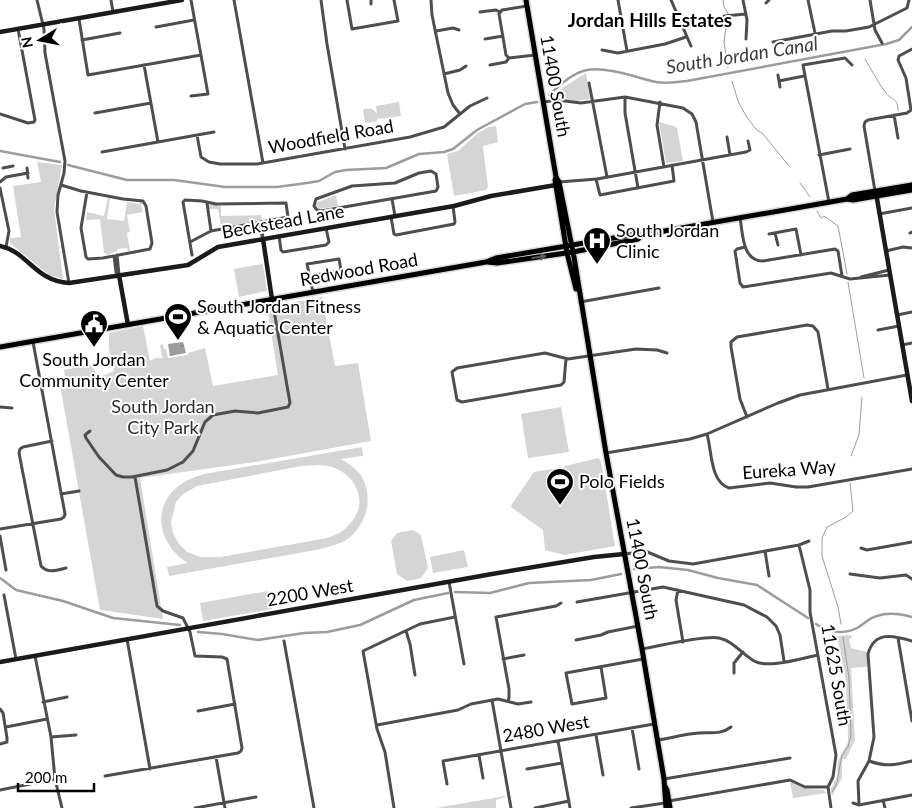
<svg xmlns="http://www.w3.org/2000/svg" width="912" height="808" viewBox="0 0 912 808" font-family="Lato,sans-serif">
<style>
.green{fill:#d5d5d5;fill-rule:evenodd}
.water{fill:url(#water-ripples)}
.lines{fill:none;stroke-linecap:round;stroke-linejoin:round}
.stream{stroke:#9c9c9c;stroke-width:1}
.canal{stroke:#9c9c9c;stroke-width:2.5}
.primary-casing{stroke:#dbdbdb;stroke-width:8}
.street{stroke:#4e4e4e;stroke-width:3}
.secondary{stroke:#1b1b1b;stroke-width:4.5}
.primary{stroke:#000;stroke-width:5}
.oneway{fill:#595959}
.labels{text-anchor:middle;stroke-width:4;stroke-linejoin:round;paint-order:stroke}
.street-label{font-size:18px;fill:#000;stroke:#fff}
.poi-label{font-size:18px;fill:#000;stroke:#fff;text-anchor:start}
.park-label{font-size:18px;fill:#2c2c2c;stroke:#fff}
.neighbourhood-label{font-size:19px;font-weight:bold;fill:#000;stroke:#fff}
.water-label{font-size:19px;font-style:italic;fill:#3d3d3d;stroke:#fff}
</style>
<defs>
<pattern id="water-ripples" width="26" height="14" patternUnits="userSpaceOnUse" patternTransform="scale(1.25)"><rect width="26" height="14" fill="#9c9c9c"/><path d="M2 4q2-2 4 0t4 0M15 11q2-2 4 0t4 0" fill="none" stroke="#7d7d7d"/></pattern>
</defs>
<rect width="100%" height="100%" fill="#fff"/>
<path class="green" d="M586 73 590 99 576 101 548 97Z
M399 102 401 116 378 119V117L377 121 367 123 365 122 363 110C369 107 374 109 377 114L376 106Z
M659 122 674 126 677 128 683 161 666 163Z
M496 126 498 142 483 146 488 187 486 190 454 196 447 154 458 151 478 133 489 127Z
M37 162 62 165 54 209 63 279 49 275 10 243V238L21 237 13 186 41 182Z
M336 195 338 206 319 209 316 205 318 202Z
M108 198H110L107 219 124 221 127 202 139 204 141 201 143 204 141 205 143 212 127 215 130 232 127 233 130 251H128L127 248 117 249V251L107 255 106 253H104L100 219 86 220 87 212 104 216Z
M211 204 221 206V216L261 215 262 220 221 227 218 209H208L209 205Z
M262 264 263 265 267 291 239 297 234 269Z
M322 297 335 366 358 363 371 441 255 462 140 478 163 619 100 610 59 379 65 378 64 370 90 365 100 377 114 371 109 349V333L143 326 150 361 155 358H164L162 357 160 345 163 344 164 349H166L168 358 188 355V353L205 348 213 386 278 375 267 307Z
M561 407 569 452 528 458 521 414Z
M362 447 363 456 341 459C348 463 355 468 360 474 374 494 368 523 349 538 339 545 327 547 316 550L169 576 167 567 188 563C161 547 150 511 176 488 184 481 194 477 204 474ZM319 465C350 465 374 499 349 525 342 533 332 537 322 539L220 557H200L187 552 179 544 173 533 171 522 176 502 182 495 197 486 301 466Z
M598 458 601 461 615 546 564 555 545 550 543 530 511 507 512 504 534 472 552 469 555 470 556 472 561 471 565 466Z
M413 530 421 535 428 568 421 578 407 581 397 574 391 541 397 533Z
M464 550 468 567 433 573 430 557Z
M268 591 272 609 203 621 200 603Z
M851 635 852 638 849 639 851 648 867 652V667L851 668 855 740 846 759H843L842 764V778L832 796 831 789 837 777 838 761 848 742V736L846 681 837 636Z
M790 782 807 789 824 790 826 793 793 798Z
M505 796V797L496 800V808H436Z"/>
<path class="water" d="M183 342 186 353 170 356 168 344Z"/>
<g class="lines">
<path class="stream" d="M723 0 724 7 728 13 729 25 726 26 724 42 728 68
M865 59C872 70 878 83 886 93 892 101 898 97 898 111
M732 81 738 101 746 116 756 129 763 134 789 166
M800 183 810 197
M817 211 821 218 824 216 838 226 847 274
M848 282 864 378
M851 456 859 435 862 397
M841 624 838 607 822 556V538L827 527 846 517 853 511 850 483
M832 792 837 783 840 765 842 755 848 747 851 735 849 678 843 637"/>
<path class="canal" d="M549 95C560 85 572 73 587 70 605 66 638 78 656 82 666 84 676 82 687 81L886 44 899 40 912 27
M0 151 60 162
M68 165 127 180H174L225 187H277L307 183 319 181 335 172 346 170 386 168 419 154 444 152 453 149 477 130 525 104 537 102
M634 569 659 567 688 570 718 578 757 585 808 618
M0 578 16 590 63 601 113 618 180 625
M455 592 490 593 529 583 591 580 621 574
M816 624C827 632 844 635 857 628 864 624 869 618 877 616 888 612 901 614 912 617
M198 632 222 634 258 640 304 633 327 632 360 625 414 600 448 593"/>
<defs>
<path id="primary" d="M526 0 556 177 555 180 567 253 576 289
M556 177 559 182 574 257 606 453 642 649 664 779 666 808
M847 199 853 200 912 190
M487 262 497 263 573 252 638 239 642 235
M0 347 486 262 496 258 637 234 642 235 659 232 847 199 852 195 912 185
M665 786 667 790 670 808"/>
</defs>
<use href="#primary" class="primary-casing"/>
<path class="street" d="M37 0 44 29 45 53 65 161 64 173 58 195 57 212 69 283
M111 0 113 12
M191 0 208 94 191 96
M234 0 263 163
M321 0 327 44 345 149
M347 0 352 29 398 21 394 0
M371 0V4
M431 0 432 15 448 93 453 105 460 114
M618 0 627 51
M671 0 691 46
M743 0 747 20 746 39
M808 0 815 33
M870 0 875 30 882 43
M766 3 769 0
M480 12 496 10 500 12
M724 16 746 14
M79 19 88 75 201 55
M156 27 194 20
M436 31 453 28 459 30
M485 39 503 36
M82 40 120 33
M773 42 832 31H846L869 27 907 8 909 0
M602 50 618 53 665 44 686 37
M509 58 506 55 499 14 502 10 527 6
M509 58 535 55
M144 65 158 142
M490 65 506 62 509 58
M444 74 460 70 466 66
M778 75 780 87
M779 81 804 76
M589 83 607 177
M625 97V113L638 188
M544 102 557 100 581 103 625 97 683 108 692 114 696 122 713 222
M660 102 657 125 664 167
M911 110 906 78 898 60 899 56 912 49
M95 113 151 103
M0 114 28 123 34 122 35 120 18 29
M894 115 898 138
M197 135 201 157 209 162 220 164H257L410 137 444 127 470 106 487 98
M727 137 730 155
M102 152 214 132
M819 155 850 149
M3 168 13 166
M27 168 28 178
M431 171 436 174 438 187 436 191 321 211 317 210 314 206 316 199 352 186 395 183 419 173Z
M596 179 600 195 674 181 672 165
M0 182 6 177 28 173
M559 182 597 179 746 152 750 150 748 141
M61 185 81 191 123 199 143 201 146 206 152 243 150 249 103 258 88 259 86 257 81 228 87 192
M0 188 9 231 6 247
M875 191 864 126 865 122 868 120 907 113 911 110
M392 199 395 216
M829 202 803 65 845 58 852 65
M207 203 211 231
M879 214 912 208
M391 217 394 234 396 235 454 224 455 222 453 206
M740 218C743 234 742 261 763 261L835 249 838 251 842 276
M261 222 263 239
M258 223 263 239
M775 233 778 245
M910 233 912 232
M769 234 796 229 801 255
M279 236 281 250 283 252 326 245 329 242 326 228
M190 242 211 231 288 217 286 203 216 204 202 201 185 200 183 202 192 255
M745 247 737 249 735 251 740 283 743 287 831 273 850 279 890 275
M886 251 903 247 912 248
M117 255 119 275
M114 256 116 272 119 275
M309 276 345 270
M861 277 889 270
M313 292 307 264 339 259 341 270
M580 302 659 288
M897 315 912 312
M878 330 899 326
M902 345 912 343
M566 359 564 382 561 385 462 402 457 400 452 372 457 368 545 353 568 359 636 349 657 350 667 353
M0 407 12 408
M747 417 740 399 731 347V342L737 337 807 325 813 326 818 332 828 389
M90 431 85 435 86 438 99 457 116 475 123 477H132L167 470 183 462 193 451 205 422 213 415 235 411 258 413 288 407 290 403 272 299
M707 434C712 451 710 482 729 488L770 483 796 487H808L912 469
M52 441 23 447 20 449 19 453 41 566C48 574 58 570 66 568
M606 453 690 439 707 434 778 403 800 395 907 375
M61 494 79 491
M0 529 61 519 64 517 65 514 33 342
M0 536 6 570
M799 545 810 590V612L836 755 833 777 828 787 831 808
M861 548 867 550 912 542
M765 551 769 576
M625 554 645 551 669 561 693 564 799 545 809 541
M850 574 880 578 906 575 912 579
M449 582 464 664
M678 590 676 600 683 642
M4 595 16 659
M577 602 663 587 744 605 767 617 776 626 780 635 784 661
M406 631 410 644 415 675
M898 638 912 721
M127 639 150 769
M576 640 601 635 608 632 638 626
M284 641 314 808
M642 649C660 646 704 635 719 638 733 641 742 654 754 661 768 669 802 658 818 655
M35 656 51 737 55 779 62 808
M503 659 524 655
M601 667 606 698 572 704 566 673 643 659
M734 673V663L743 652
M492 700 511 808
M508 701 509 698V689L496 617 556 606 561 603
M43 702 67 697
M0 709 3 713 7 738V742L0 744
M198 711 235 704
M377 725 458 710 471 704 498 699 518 704 531 702
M6 727 47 719
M632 728 639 769
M596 735 603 775
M51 737 76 735
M658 740C671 738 685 734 699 733 710 732 721 735 731 727
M558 741 570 808
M479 755 483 778
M216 757 225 808
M869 761C886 767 895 765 912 761
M527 769 562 763
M105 776 238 753 241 751 242 748 227 659 222 657 195 656 190 632 183 618 163 611 157 606 135 477
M664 779 790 758
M447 784 443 761 654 724
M0 790 55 779
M883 800 885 808
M669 801 790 780 805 787H828
M853 803 859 805 912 795
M859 805 858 781 869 761 874 737 868 654C874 631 893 635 912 641
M195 808 256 797
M394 808 385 752 377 729 363 651 420 624 455 617
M535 808 569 801
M631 808 665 803"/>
<path class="secondary" d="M0 32 182 0
M876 193 912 401
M263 239 272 299
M0 246C28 252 35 281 69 283L188 265 218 247 454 206 491 196 556 185
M119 275 128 325
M0 662 492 574 594 557 624 554"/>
<use href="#primary" class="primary"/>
</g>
<defs><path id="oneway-solid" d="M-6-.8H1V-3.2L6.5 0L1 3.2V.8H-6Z" transform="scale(1.25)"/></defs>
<use class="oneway" href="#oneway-solid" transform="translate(539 257) rotate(-9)"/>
<defs>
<symbol id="hospital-pin" viewBox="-11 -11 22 30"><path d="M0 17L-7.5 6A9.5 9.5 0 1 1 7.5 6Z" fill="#000" stroke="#fff"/><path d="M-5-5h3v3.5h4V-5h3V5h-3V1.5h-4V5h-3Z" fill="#fff"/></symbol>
<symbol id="stadium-pin" viewBox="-11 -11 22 30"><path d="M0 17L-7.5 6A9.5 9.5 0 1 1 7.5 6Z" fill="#000" stroke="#fff"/><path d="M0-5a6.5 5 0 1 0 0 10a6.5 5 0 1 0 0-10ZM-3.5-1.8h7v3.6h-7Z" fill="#fff"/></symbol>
<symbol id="civic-pin" viewBox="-11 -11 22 30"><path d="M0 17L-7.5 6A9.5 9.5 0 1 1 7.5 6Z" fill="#000" stroke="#fff"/><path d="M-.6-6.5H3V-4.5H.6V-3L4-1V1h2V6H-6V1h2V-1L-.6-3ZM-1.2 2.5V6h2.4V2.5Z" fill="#fff"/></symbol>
</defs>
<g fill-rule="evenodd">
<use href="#hospital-pin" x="581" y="225" width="32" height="43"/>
<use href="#stadium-pin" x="162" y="301" width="32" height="43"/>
<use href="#civic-pin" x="78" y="308" width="32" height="43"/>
<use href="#stadium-pin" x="544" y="466" width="32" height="43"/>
</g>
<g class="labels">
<g class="street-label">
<text transform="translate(555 86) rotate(80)" y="6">11400 South</text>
<text transform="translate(331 137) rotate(-10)" y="6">Woodfield Road</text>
<text transform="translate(283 222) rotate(-10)" y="6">Beckstead Lane</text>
<text transform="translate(359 270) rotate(-10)" y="6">Redwood Road</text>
<text transform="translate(789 470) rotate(-4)" y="6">Eureka Way</text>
<text transform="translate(642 569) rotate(79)" y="6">11400 South</text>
<text transform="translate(310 593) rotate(-10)" y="6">2200 West</text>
<text transform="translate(836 675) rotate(80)" y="6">11625 South</text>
<text transform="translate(546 729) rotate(-10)" y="6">2480 West</text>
</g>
<g class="poi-label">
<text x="616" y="237">South Jordan<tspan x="616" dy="21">Clinic</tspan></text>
<text x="197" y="313">South Jordan Fitness<tspan x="197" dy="21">&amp; Aquatic Center</tspan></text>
<text x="94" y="366" text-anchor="middle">South Jordan<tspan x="94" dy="21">Community Center</tspan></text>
<text x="579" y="488">Polo Fields</text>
</g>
<g class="park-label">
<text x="163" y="413">South Jordan<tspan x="163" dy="21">City Park</tspan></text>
</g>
<g class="neighbourhood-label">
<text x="650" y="27">Jordan Hills Estates</text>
</g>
<g class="water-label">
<text transform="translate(742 55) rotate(-9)" y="7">South Jordan Canal</text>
</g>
</g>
<g transform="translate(40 40) rotate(260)" stroke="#ffffff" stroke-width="4" paint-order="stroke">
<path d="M0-4L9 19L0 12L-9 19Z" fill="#000000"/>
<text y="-8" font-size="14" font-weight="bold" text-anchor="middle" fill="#000000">N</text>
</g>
<path d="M18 783v8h76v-8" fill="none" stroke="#000000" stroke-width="2.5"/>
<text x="25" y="783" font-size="15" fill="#000000" stroke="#ffffff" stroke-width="4" paint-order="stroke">200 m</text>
</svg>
